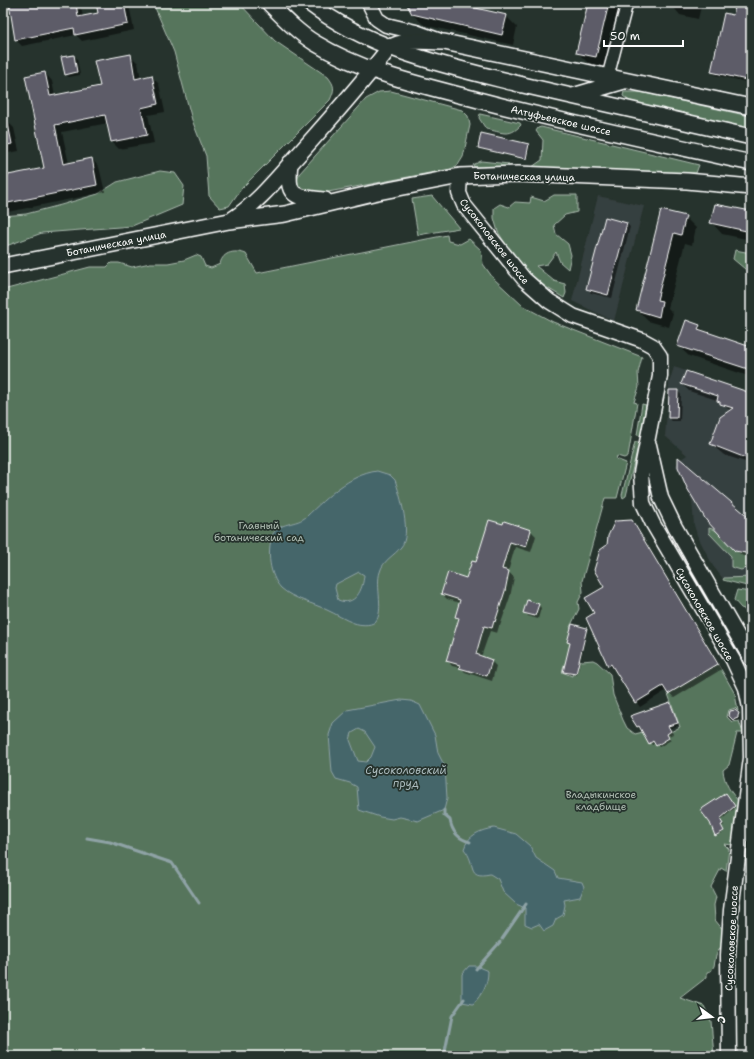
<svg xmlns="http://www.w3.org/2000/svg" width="754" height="1059" viewBox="0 0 754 1059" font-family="'Shantell Sans',sans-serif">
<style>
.built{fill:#363f3f}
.green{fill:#56745c;stroke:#aabaae}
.water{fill:#44666a;stroke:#8fa3a6;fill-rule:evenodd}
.shadow{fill:#0007}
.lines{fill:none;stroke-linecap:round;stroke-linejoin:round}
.stream{stroke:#8fa3a6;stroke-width:3}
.building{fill:#5d5c68;stroke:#fff}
.minor-casing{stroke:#fff;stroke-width:14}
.tertiary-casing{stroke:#fff;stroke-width:17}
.secondary-casing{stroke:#fff;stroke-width:18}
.minor{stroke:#26332d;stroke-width:11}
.tertiary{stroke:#26332d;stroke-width:14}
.secondary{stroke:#26332d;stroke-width:15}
.labels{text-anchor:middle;stroke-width:3.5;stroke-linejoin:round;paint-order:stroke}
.street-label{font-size:10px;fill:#fff;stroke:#26332d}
.park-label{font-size:10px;fill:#b3c0b6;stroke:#26332d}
.water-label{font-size:11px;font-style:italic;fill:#abbabc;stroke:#26332d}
</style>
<rect width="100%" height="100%" fill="#26332d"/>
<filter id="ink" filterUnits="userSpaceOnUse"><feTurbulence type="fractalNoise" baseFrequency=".025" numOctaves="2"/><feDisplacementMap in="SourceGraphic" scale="8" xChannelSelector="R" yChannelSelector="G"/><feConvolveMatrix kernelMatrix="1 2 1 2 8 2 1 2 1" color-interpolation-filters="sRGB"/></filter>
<g filter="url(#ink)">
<path class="built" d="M598 196 644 206 614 321 572 301Z
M674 367 751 393V583L724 580 713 566 697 535 694 525 692 501 676 466 678 461 687 455 665 436 669 383Z"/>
<path class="green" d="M153 3H239L275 41 328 77C335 86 335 89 330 100L241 189 229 206 220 208 209 196 206 156 192 120 174 52Z
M391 91 462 110 468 116 470 125 463 157 458 165 451 169 312 195 296 186 299 174 366 99 379 92Z
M624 92H641L749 116 751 117V129L631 102 623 96Z
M480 114 520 123 521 125C509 138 502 132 486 129L479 118Z
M541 127 699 165 696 173 532 170V167L542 160 543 140 536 131 538 128Z
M481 161 509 164 513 169 474 167 473 165Z
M160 171 175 173 184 186 182 205 132 226 42 233 3 247V216L26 214 61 205 98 194 117 182Z
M554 195H577V212L565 215 554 225 556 234 568 244 571 255 568 269 560 262 556 252 547 264 536 266 554 281 565 284 566 293 564 298 536 281 507 246 498 232 494 218V208L500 204 509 207 515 202 530 203 531 197 544 201Z
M432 196 459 228 418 235 412 199Z
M447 235 448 241 460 244 469 239 481 250 483 264 493 278 523 306 553 322 642 357 638 373 639 387 634 402 637 403 628 456 624 458 617 456 616 459 626 463 617 498H605L582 581 583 592 578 602 579 609 570 627 573 629 570 654 564 665 562 672 572 676 577 659 582 661 593 660 597 662 610 674 613 695 623 720 627 728 635 734 643 732 647 734 652 742 680 727 668 694 718 664 735 694 738 711 735 708 729 710 727 717 732 722 739 721 743 733H737L729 765 723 770C724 783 731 793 740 803L733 845 724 844 729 849 726 871 721 868 711 887 716 897 714 905 715 920 724 931 725 939 716 955 714 966 711 971 707 972V977L680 998 704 1006 711 1021 714 1056H3V290L90 267H107L111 263H119L132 267 150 263H168L184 260 196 255 201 257 205 266 211 268 220 264C223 251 236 250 246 254L257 273Z
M735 250 751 253V274L733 259Z
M642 404 646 405 641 436 637 435Z
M635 442H639L626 496 623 498 622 495Z
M709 528C725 531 734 551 751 556V566L741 570 731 567V556L709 533Z
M751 577V587L723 580 724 578Z
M737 590 751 592V621L744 609 741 608 734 600Z"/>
<path class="water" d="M377 471 390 475 395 480C400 494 412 535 401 547 394 556 383 560 380 572 375 586 385 612 375 622 370 626 360 625 354 623 345 620 336 614 327 610 313 603 293 599 281 588 269 575 267 552 272 536 278 521 297 526 307 516 327 497 349 475 377 471ZM359 572 364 575C363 590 355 607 338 600L335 588 336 584Z
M401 700 411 701 420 705 435 735 438 753 445 767 447 798 444 810 418 821 400 817 392 819 380 817 359 810 357 787 350 783 336 779 332 772 329 735 333 723 347 710ZM359 729 365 732 375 747 371 757 366 762 358 761 350 740 352 733Z
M494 828 516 834 530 846 536 858 555 871 558 878 582 882 584 887 580 897 564 900 565 905 563 915 556 919 553 926 544 931 539 924 532 927 525 924V908L516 904 503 892 498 879 490 874C466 879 477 864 464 849 468 835 480 830 494 828Z
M469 966H476L488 971C488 985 482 994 473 1004L462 1002V974Z"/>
<path class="shadow" d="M9 3H80L83 17 99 14 97 3H132L129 5 134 30 82 41 76 35 22 46 15 39Z
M407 3H448L506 16 517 27 513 45 424 25 412 14Z
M589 3H622L607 67 588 63 577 52Z
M670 3H702L698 19 680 15Z
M737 3 751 5V83L715 75 712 71 734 16Z
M130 55 138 63 141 79 152 77 159 84 165 112 148 115 154 143 119 149 112 142 108 123 62 132 69 164 92 159 99 167 105 192 3 213V178L45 169V73L52 81 55 96 101 87Z
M74 56 77 59 80 75 69 77 65 74Z
M3 69 5 79 3 80Z
M7 121 14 128 19 151 3 154V122Z
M482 134 529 145 530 146 527 159 480 149 479 147Z
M661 211 685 217 696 228 692 245 685 243 668 308 673 313 669 327 648 321 637 310Z
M751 213V240L722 234 712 223Z
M627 224 630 227 612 298 591 293 588 289Z
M699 326 706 333 751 348V377L689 356 678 346Z
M682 384 751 394V464L724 455 711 444 731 411 717 400 689 391Z
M670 391H678L681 395 680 421H672L669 418Z
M751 520V557L743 556 736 551Z
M505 522 531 531 536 536 531 552 515 547 508 572 514 577 510 597 500 626H499L497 633 490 631 481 657 491 661 496 666 492 681 465 672 461 668 452 666 447 660 459 620 456 617 460 603 447 599 442 594 467 579Z
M632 522 636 526 722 669 674 698 667 690 640 707 637 703 668 684 615 668 613 669 609 665 595 614 605 587 608 546Z
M538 604 541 608 538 619 528 616 524 612Z
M586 629 587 630 577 675 566 673 564 671 571 644 568 642Z
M670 703 679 725 670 728 673 734 668 736 671 740 659 747 656 743 652 745 641 728 638 726Z
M735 711 740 716 739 720 735 721 730 716Z
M727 796 735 808 721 820 724 825 721 827 724 832 717 836 711 823Z"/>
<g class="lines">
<path class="stream" d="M444 810V815L450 820C452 832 458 839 470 842
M87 838 110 842 172 863 199 903
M502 939 526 904
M476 969 500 942
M444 1056 452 1016 464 999"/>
</g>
<path class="building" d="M9 3H76L78 17 98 13 96 3H124L128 24 75 35 74 28 15 40Z
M406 3H453L507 15 502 35 412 14Z
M588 3H609L596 57 576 53Z
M736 3 751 4V81L711 72 724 13 733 15Z
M131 54 135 79 152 75 158 104 141 108 147 135 111 142 105 115 55 125 63 164 92 158 97 185 3 204V176L44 168 25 76 45 72 50 96 100 86 94 61Z
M74 55 77 72 65 75 61 57Z
M3 119H7L12 144 3 146Z
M481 133 529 144 526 159 478 148Z
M715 204 751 211V232L710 223Z
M661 210 686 216 681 235 674 233 657 300 662 301 659 317 636 310Z
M605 217 627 223 608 295 586 289Z
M686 320 700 325 698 329 751 347V370L677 346Z
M686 371 751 393V460L710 444 720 417 733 408 720 404V402L717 401 718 396 681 384Z
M669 390H678L677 418H668Z
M678 457 751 519V554L735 551 706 520 687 488 678 467Z
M489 520 503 524 504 521 531 530 526 547 510 542 502 569 509 571 505 591 495 622 494 621 492 628 484 626 476 654 492 660 487 676 459 668 460 665 446 661 459 618 455 617 460 600 441 594 448 572 466 578 472 561 476 562Z
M632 520 718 664 668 694 663 686 635 703 611 664 608 666 586 618 594 613 585 598 604 587 594 570 600 550 607 545 608 536 615 521Z
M527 600 539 604 535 616 523 613Z
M572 624 587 628 576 674 563 672 570 643 567 642Z
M670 702 678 723 668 726 671 731 667 734 669 738 656 746 653 741 649 744 639 726 637 727 630 716Z
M735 710 739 713 738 716V718L733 720 729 716 730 711Z
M726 793 735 806 720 819 723 824 721 825 724 831 715 836 710 823 700 810Z"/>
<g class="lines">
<defs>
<path id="minor" d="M608 76 627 3"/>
<path id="tertiary" d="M369 3 377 19 386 25 416 32 438 40
M460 176 459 193 464 205 524 279 549 301 573 316 642 340 653 346 660 356V376L641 473 643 503 653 524 733 660 746 688 750 708 751 758 731 910 728 955 729 1056
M649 445 661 498 675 527 751 659"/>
<path id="secondary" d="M269 3C283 17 297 32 315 43 363 72 417 84 471 98 564 123 658 142 751 163
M309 3C372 51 448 66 523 85 599 103 675 119 751 137
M573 96 624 81
M290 163C286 198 294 197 325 200
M233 219C260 201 278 177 300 153 330 119 361 85 389 48 405 38 425 42 444 42L751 107
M3 266 229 221 285 214 373 193 460 176 518 174 687 181 751 187"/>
</defs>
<use href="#minor" class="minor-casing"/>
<use href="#tertiary" class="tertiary-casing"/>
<use href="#secondary" class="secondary-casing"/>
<use href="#minor" class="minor"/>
<use href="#tertiary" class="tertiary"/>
<use href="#secondary" class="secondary"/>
</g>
</g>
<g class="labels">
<g class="street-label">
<text transform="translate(561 120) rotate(13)" y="4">Алтуфьевское шоссе</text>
<text transform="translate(524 176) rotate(1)" y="4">Ботаническая улица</text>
<text transform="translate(495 241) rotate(52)" y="4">Сусоколовское шоссе</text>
<text transform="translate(116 243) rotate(-11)" y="4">Ботаническая улица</text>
<text transform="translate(705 614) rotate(60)" y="4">Сусоколовское шоссе</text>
<text transform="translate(731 938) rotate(-87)" y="4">Сусоколовское шоссе</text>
</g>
<g class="park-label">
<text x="259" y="529">Главный<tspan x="259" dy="12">ботанический сад</tspan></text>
<text x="601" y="798">Владыкинское<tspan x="601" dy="12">кладбище</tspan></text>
</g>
<g class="water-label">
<text x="406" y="774">Сусоколовский<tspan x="406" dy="13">пруд</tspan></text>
</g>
</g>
<rect width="754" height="1059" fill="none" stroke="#26332d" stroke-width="16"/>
<rect x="8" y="8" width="738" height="1043" fill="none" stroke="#fff" stroke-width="1.5" filter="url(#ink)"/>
<g transform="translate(712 1017) rotate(105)" stroke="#26332d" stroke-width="3" paint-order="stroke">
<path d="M0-3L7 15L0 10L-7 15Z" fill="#ffffff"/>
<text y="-6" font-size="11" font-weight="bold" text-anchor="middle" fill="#ffffff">С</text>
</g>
<path d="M604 40v6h79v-6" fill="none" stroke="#ffffff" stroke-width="2"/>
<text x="610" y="40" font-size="12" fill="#ffffff" stroke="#26332d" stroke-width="3" paint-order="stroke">50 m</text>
</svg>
